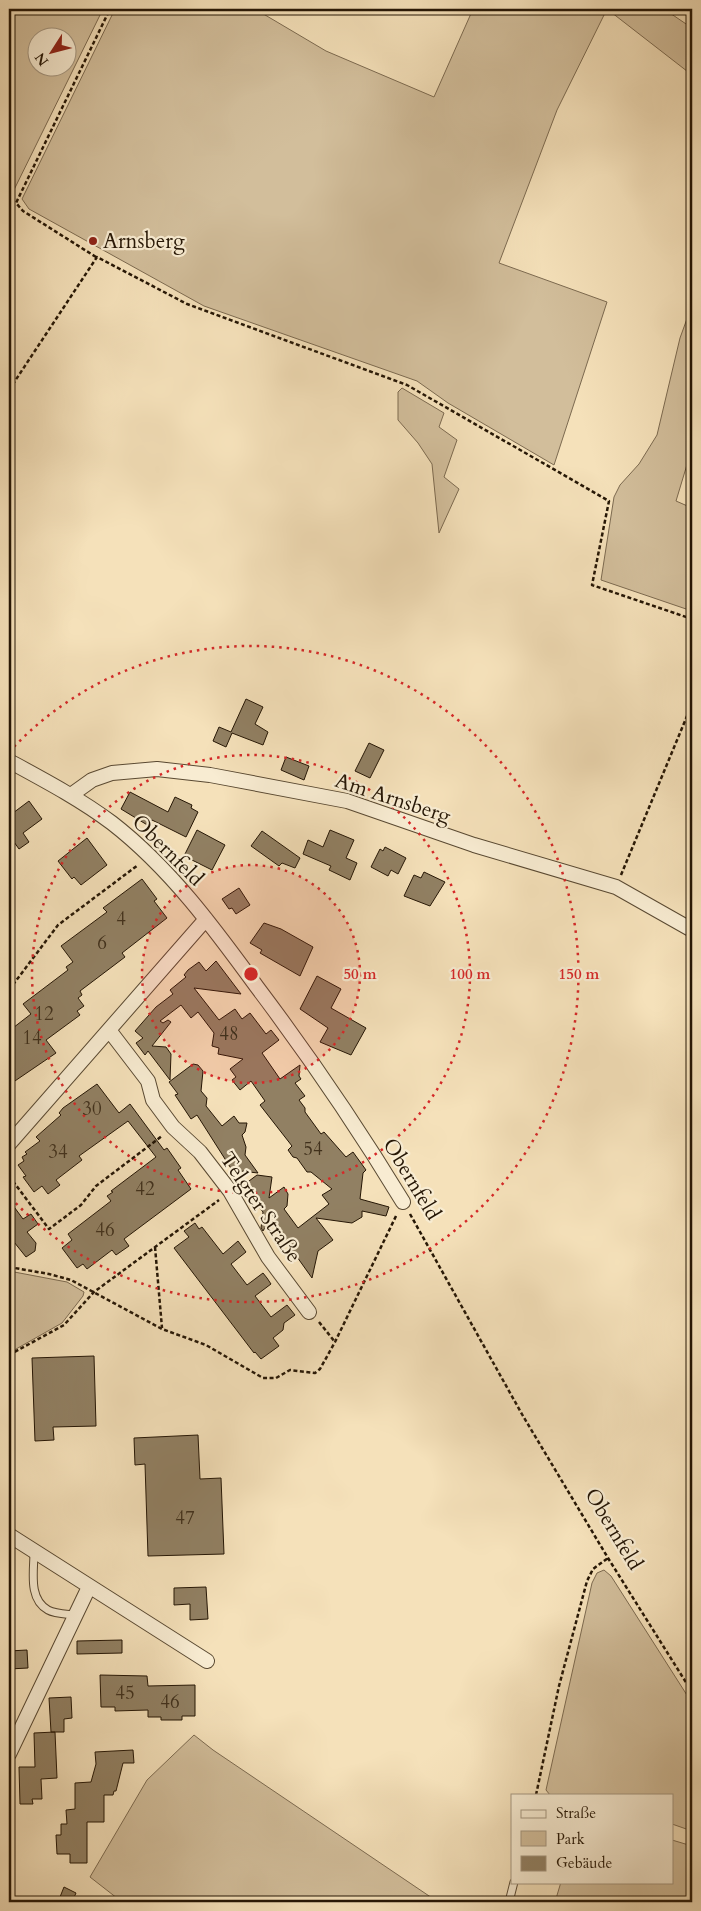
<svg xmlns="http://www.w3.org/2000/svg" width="701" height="1911" viewBox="0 0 701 1911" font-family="Cardo,serif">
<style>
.green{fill:#d2be9b;stroke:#7c6a50;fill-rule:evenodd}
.building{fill:#918063;stroke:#251605}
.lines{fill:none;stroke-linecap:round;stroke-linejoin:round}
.service-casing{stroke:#594932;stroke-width:9}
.minor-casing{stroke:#594932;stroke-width:16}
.path{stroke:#251605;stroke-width:2.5;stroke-dasharray:4 2.5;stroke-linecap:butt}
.service{stroke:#f8ecd2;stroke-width:7}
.minor{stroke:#f8ecd2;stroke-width:14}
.ring{fill:none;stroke:#d62828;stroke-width:2.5;stroke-dasharray:2.5 5}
.poi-dot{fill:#8f2418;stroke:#f8ecd2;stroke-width:2}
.labels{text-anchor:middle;stroke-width:4.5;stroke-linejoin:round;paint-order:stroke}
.number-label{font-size:19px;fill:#40301c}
.poi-label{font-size:21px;fill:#251605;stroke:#f8ecd2;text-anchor:start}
.street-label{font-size:21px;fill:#251605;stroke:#f8ecd2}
.centre{fill:#d62828;stroke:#f8ecd2;stroke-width:2.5}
.ring-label{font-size:15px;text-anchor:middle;font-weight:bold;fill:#d62828;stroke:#f8ecd2;stroke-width:4.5;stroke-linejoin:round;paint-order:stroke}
</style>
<rect width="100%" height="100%" fill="#f5e1ba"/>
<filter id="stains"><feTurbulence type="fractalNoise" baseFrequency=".004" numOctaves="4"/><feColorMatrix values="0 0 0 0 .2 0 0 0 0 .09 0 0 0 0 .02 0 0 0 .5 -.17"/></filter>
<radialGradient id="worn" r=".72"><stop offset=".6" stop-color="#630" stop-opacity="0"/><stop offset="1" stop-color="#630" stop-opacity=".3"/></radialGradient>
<path class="green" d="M9 9H103L9 200ZM38 38H68V68H38Z
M115 9H255L326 51 434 97 473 9H607L557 110 499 263 607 302 554 465 448 403 417 381 204 306 29 209 22 199Z
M607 9H664L692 28V75Z
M692 305V448L676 501 692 508V611L601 580 614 497 620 485 639 464 657 435 680 338Z
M402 388 444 413 439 427 457 440 444 477 459 489 439 533 432 464 418 443 398 420V392Z
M9 1271 67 1282 84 1292 83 1296 62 1323 9 1353Z
M604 1570 611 1576 692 1703V1831L672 1824V1795H550L546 1790 592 1583 597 1573Z
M194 1735 213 1750 438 1902H122L90 1877 147 1780Z
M672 1840 692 1846V1902H555L561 1882H672Z"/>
<path class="building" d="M246 699 263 707 255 724 268 732 263 745 232 733 226 747 213 741 219 727 231 732Z
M369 743 384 750 370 778 355 771Z
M286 757 309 766 304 780 281 770Z
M130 792 168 812 175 797 192 805 191 808 198 812 186 837 152 820 149 826 121 809Z
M29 801 42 819 23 833 29 842 19 849 9 835V816Z
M197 830 225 845 212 870 184 856Z
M330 830 354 840 346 858 357 863 350 880 329 870 331 866 303 854 308 840 323 847Z
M262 831 300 858 295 868 282 863 279 866 251 846Z
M87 838 107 865 81 885 74 877 72 879 58 861Z
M385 847 406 858 398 874 391 870 388 876 371 867 380 849 383 851Z
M424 872 445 882 430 906 404 896 414 875 421 878Z
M142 879 157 899 154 901 167 918 122 953 125 957 80 991 82 995 78 998 84 1006 77 1011 80 1015 46 1040 56 1053 9 1085V1031L31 1014 23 1004 68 970 66 967 73 962 61 946 107 912 103 908Z
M239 888 250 905 236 914 232 908 229 909 222 899Z
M264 923 281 929 313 947 300 976 260 953 262 950 250 943Z
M216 961 241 994 194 988 219 1020 235 1009 242 1019 250 1013 266 1034 271 1030 279 1040 262 1053 280 1079 300 1065 299 1076 301 1079 295 1083 305 1096 299 1100 305 1108V1112L321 1134 324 1132 346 1157 353 1152 366 1170 363 1173 360 1199 389 1207 386 1216 362 1211V1217L352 1223 316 1218 333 1240 318 1251 312 1278 270 1219 263 1231 261 1228 263 1212 249 1194V1190L245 1184 257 1175 272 1177 269 1198 284 1187 288 1194 287 1206 284 1209 298 1228 329 1204 322 1195 332 1189 311 1172H307L297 1158 293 1157 288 1150 292 1146 260 1105 265 1101 251 1081 240 1090 232 1080 236 1077 230 1069 243 1059 218 1054 219 1048 212 1046 214 1033 198 1012 191 1018 181 1005 160 1021 163 1023 168 1020 171 1022 152 1046 166 1047 171 1054 170 1080 148 1051 145 1055 136 1043 143 1038 135 1031 156 1007 173 994 170 990 186 977 184 975 188 970 199 962 206 971Z
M317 976 341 989 331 1008 366 1028 351 1055 320 1042 328 1028 300 1009Z
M193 1064 198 1065 203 1071 201 1091 207 1098 206 1106 222 1126 234 1116 239 1123H247L245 1132 242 1135 246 1147 245 1155 258 1173 232 1170 197 1115 191 1119 175 1095 178 1094 169 1082Z
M97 1084 119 1113 130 1104 164 1150 167 1148 181 1168 178 1170 191 1189 124 1239 129 1246 116 1255 112 1250 87 1269 83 1264 77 1268 62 1248 72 1240 68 1234 111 1201 107 1196 113 1192 111 1191 156 1157 128 1121 79 1156 82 1160 56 1180 60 1185 48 1194 42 1186 34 1192 23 1177 26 1176 18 1165 24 1161 22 1157 27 1154 25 1152 40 1141 36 1137 61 1115 59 1113 63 1108Z
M9 1200 23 1219 31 1214 38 1224 27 1232 36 1243 35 1251 26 1257 14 1242 9 1246Z
M195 1223 199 1229 202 1227 223 1254 238 1241 246 1252 231 1264 247 1285 263 1273 267 1278 271 1284 255 1296 271 1317 287 1305 295 1315 284 1323 283 1330 273 1338 279 1346 261 1359 255 1352 254 1353 174 1248 189 1237 184 1231Z
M94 1356 96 1426 53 1427 54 1440 35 1441 32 1358Z
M198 1435 200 1479 221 1478 224 1554 148 1556 145 1464 135 1465 134 1438Z
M206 1587 208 1619 190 1620V1604L174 1605V1588Z
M122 1640V1653L77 1654V1641Z
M27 1650 28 1668 9 1669V1651Z
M100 1675 147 1676 148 1686 195 1685V1716H182V1720H161V1717H148V1710L115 1711V1707H101Z
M71 1697 72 1718 64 1719V1732H51L49 1698Z
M55 1732 57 1778 41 1779 42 1799H32L33 1804H20L19 1767H35L34 1733Z
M133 1750 134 1763H123L116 1791H114L113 1795H104V1822H87V1863H70V1854H57L56 1835H61V1824H67L66 1810 75 1809V1783L91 1782 96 1764 95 1752Z
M64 1887 76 1893 72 1902H58Z"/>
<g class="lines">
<defs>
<path id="service" d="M34 1552C34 1571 28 1599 48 1610 55 1614 67 1614 75 1615
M509 1902 514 1882"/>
<path id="minor" d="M9 761C44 780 80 799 112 823 170 868 214 928 257 987 309 1056 358 1128 403 1202
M71 795 92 780 112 773 157 769 210 775 347 801 474 845 616 887 692 930
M109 1030 148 1081 153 1100 173 1127 200 1152 230 1191 268 1257 309 1312
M9 1144 206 919
M9 1535 207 1661
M9 1754 89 1587"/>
</defs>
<use href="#service" class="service-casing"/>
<use href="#minor" class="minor-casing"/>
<path class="path" d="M96 257 23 211 16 203 110 9
M9 390 97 257 187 304 407 385 609 501 592 585 692 619
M621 875 692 704
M9 990 58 925 138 865
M9 1176 49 1229 81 1205 96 1186 162 1136
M410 1214 523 1416 608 1558 692 1692
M155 1247 162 1328
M9 1267 49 1274 71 1280 162 1329 206 1345 263 1378H276L290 1370 315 1373 320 1369 335 1342 397 1214
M319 1322 335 1342
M9 1355 64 1325 94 1292 219 1200
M536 1795 559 1686 587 1581 593 1569 608 1558"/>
<use href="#service" class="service"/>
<use href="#minor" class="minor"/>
</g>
<circle cx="251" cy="974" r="109" fill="#d62828" fill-opacity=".12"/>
<g class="ring">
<circle cx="251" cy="974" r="109"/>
<circle cx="251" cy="974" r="219"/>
<path d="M9 752A328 328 0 1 1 9 1196"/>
</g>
<circle class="poi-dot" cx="93" cy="241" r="5"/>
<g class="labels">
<g class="number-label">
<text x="121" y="925">4</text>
<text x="102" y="949">6</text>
<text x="44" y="1020">12</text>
<text x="229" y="1040">48</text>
<text x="32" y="1044">14</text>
<text x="92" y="1115">30</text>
<text x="313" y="1155">54</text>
<text x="58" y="1158">34</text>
<text x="145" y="1195">42</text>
<text x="105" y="1236">46</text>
<text x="185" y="1524">47</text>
<text x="125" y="1699">45</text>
<text x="170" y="1708">46</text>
</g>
<g class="poi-label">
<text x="103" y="248">Arnsberg</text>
</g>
<g class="street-label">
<text transform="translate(393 798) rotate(18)" y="7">Am Arnsberg</text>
<text transform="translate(168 850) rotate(45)" y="7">Obernfeld</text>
<text transform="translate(412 1179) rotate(59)" y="7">Obernfeld</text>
<text transform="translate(261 1207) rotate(56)" y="7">Telgter Straße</text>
<text transform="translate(614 1529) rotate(59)" y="7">Obernfeld</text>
</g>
</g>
<circle cx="251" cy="974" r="8" class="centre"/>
<g class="ring-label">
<text x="360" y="979">50 m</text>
<text x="470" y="979">100 m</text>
<text x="579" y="979">150 m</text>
</g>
<rect width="701" height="1911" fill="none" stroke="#f5e1ba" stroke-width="30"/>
<rect x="10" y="10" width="681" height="1891" fill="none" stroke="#251605" stroke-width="2.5"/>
<rect x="15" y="15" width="671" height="1881" fill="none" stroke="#251605"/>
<rect x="511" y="1794" width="162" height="90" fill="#f8ecd2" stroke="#a49680"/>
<rect x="521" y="1810" width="25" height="8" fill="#f8ecd2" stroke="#a49680"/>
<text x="556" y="1818" font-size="15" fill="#251605">Straße</text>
<rect x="521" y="1831" width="25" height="15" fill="#d2be9b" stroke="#a49680"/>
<text x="556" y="1844" font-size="15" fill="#251605">Park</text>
<rect x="521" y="1856" width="25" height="15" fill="#918063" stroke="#a49680"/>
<text x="556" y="1868" font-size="15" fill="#251605">Gebäude</text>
<g transform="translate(52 52) rotate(234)"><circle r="24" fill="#f8ecd2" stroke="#a49680"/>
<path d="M0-4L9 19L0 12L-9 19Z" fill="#8f2418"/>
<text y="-8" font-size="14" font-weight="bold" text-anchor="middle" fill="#251605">N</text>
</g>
<rect width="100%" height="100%" filter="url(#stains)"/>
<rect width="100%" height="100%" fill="url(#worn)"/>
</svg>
